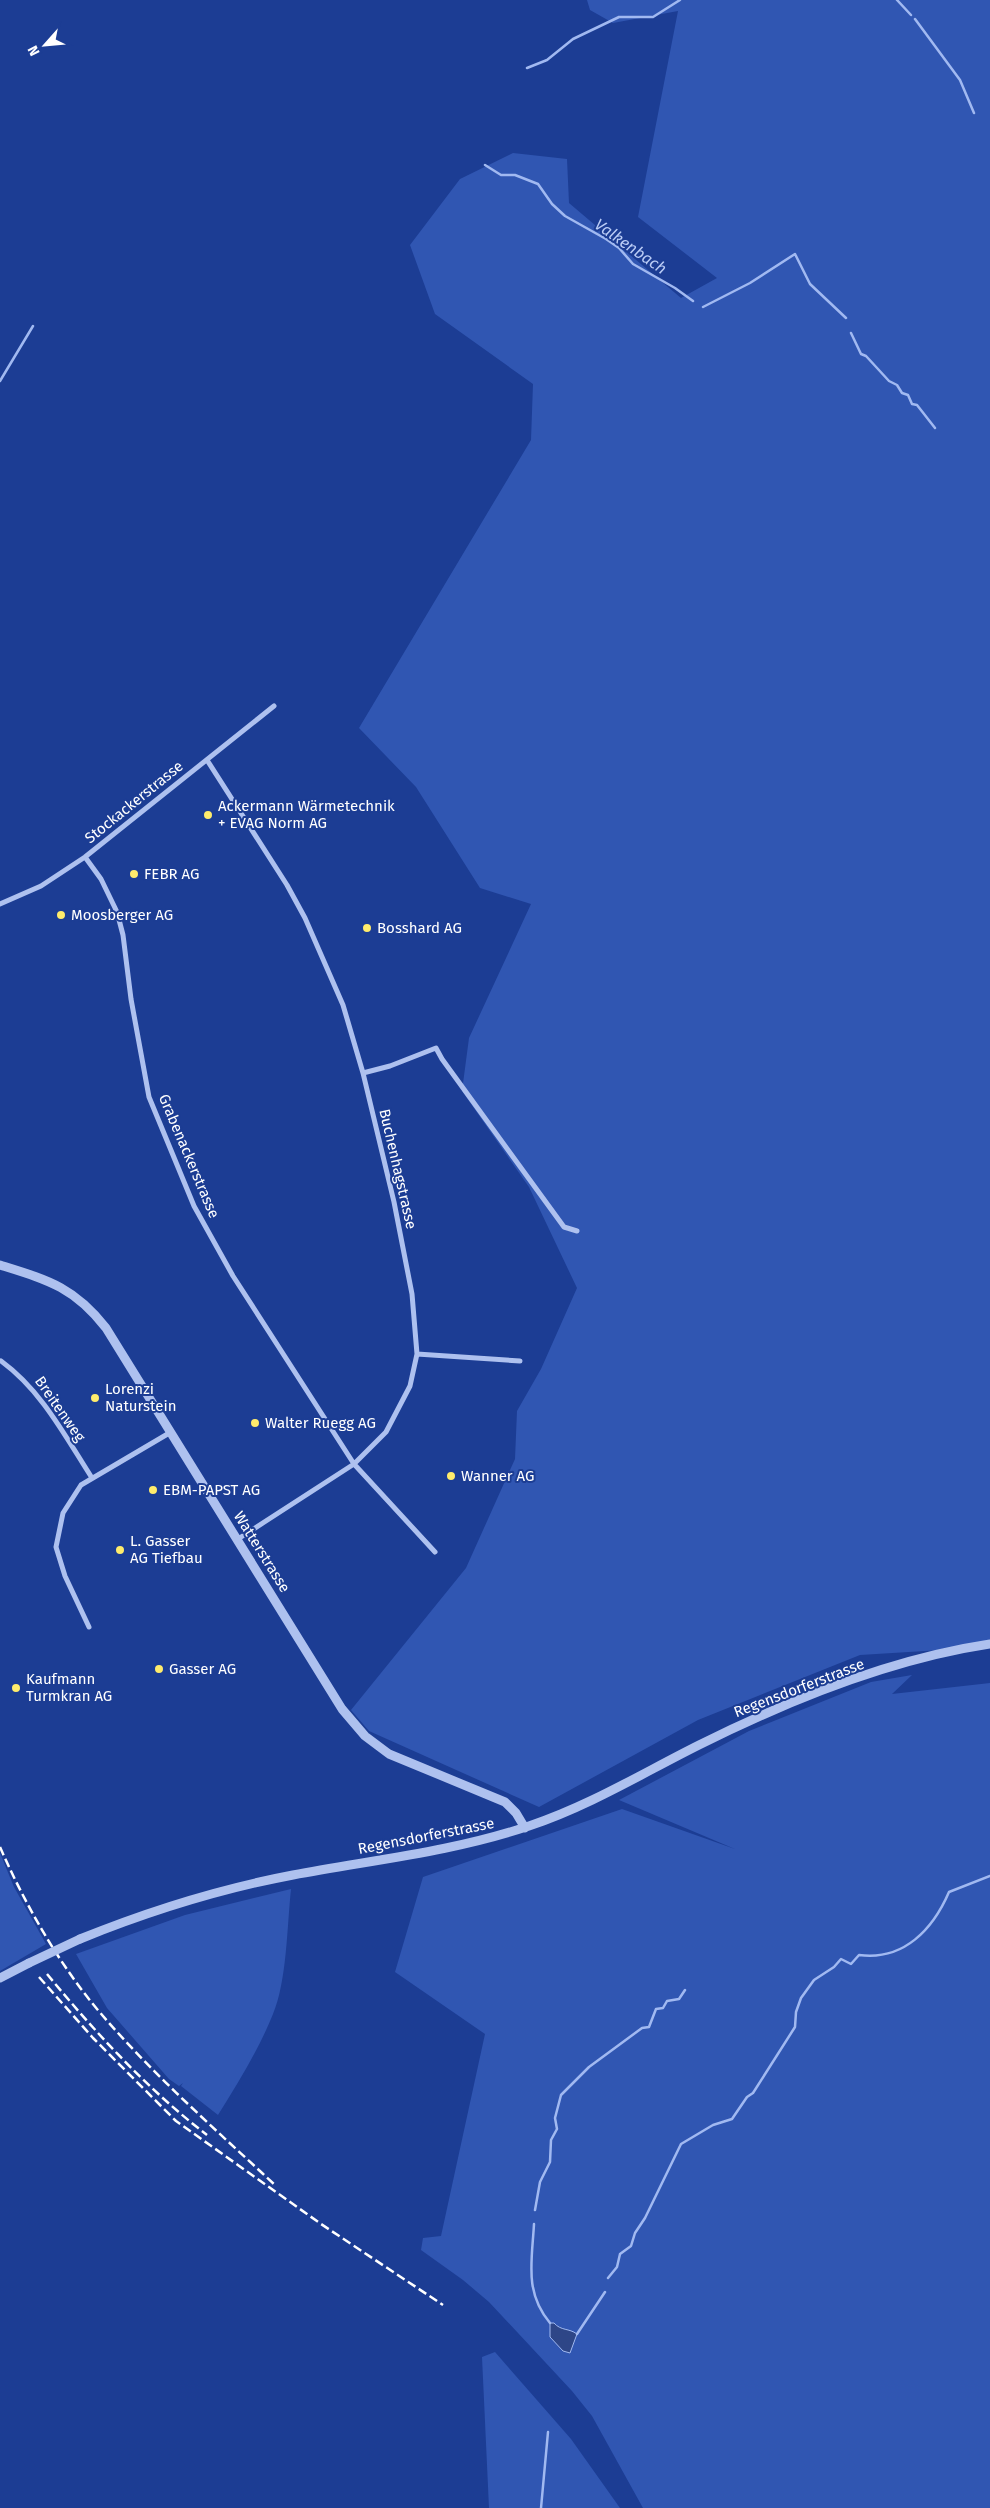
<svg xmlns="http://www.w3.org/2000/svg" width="990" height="2508" viewBox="0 0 990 2508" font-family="'Fira Sans',sans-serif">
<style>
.green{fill:#3056b2}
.water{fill:#2e4687;stroke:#a1b9f1}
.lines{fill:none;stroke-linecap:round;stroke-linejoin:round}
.stream{stroke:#a1b9f1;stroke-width:2.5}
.minor{stroke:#aec1ef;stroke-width:5}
.tertiary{stroke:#aec1ef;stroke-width:9}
.rail{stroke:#fff;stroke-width:2.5;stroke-dasharray:9 4;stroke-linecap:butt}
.tertiary-bridge{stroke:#aec1ef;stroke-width:9}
.poi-dot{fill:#ffec6c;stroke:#1c3d94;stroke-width:2}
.labels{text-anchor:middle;stroke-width:4;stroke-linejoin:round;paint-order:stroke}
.street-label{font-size:15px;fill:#fff;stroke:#1c3d94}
.poi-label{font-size:15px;fill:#fff;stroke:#1c3d94;text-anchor:start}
.water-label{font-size:16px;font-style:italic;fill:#baccf6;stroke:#1c3d94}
</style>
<rect width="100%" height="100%" fill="#1c3d94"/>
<path class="green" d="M587 0H990V1647L860 1655 698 1720 539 1807 369 1731 351 1710 466 1568 515 1459 517 1411 541 1369 577 1288 529 1187 462 1091 469 1038 531 904 480 888 416 787 359 728 531 440 533 384 435 314 410 245 460 179 513 153 567 159 569 203 681 298 717 278 638 217 678 11 613 23 590 10Z
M912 1675 892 1694 990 1683V2508H643L592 2416 572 2391 489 2302 463 2280 421 2250 423 2238 441 2236 485 2034 395 1972 423 1877 622 1809 735 1849 619 1800 749 1731 871 1682Z
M0 1853 14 1887 46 1944 0 1971Z
M291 1889C287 1926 287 1981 273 2014 259 2049 238 2083 218 2115L181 2086 183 2083 179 2086 169 2079 107 2008 76 1954 185 1915Z
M495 2352 571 2439 620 2508H489L482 2357Z"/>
<path class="water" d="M550 2323H554C561 2331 569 2328 577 2334L570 2353 563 2351 550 2337Z"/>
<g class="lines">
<path class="stream" d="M897 0 911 15
M915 19 960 80 974 113
M527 68 547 60 573 39 619 17H653L680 0
M485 165 501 175H515L538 184 552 204 565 216 606 239 619 248 633 264 675 288 693 301
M703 307 750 283 795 254 810 284 846 318
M851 333 861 354 866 356 889 381 897 385 902 393 908 395 912 404 917 405 935 428
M0 381 33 326
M535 2210 540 2182 550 2162 551 2140 557 2129 555 2118 561 2095 589 2067 642 2028 649 2027 656 2009 663 2008 667 2001 679 1999 685 1990
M534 2224C532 2261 524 2292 550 2323
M608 2278 617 2267 620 2254 631 2246 635 2233 645 2218 681 2144 713 2125 732 2119 747 2097 753 2093 795 2027 796 2012 801 1998 814 1980 834 1967 841 1959 851 1964 859 1955C904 1961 933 1929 949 1892L990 1876
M577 2334 605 2292
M541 2508 548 2432"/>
<path class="minor" d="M207 760 287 885 305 918 343 1005 363 1073 394 1202 412 1294 417 1354 410 1386 386 1432 354 1464 238 1539
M85 857 101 879 117 912 123 935 131 999 149 1097 194 1206 233 1276 354 1464 435 1552
M0 904 41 886 85 857 274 706
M363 1073 390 1066 436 1048 442 1059 564 1227 577 1231
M417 1354 520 1361
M1 1361C42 1391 65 1436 92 1478
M89 1627 65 1576 56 1547 63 1513 81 1485 171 1432"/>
<path class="tertiary" d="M0 1265C48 1280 74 1287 106 1328L342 1709 365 1736 389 1754 505 1802 516 1813 525 1828
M80 1939C149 1911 219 1889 293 1875 372 1860 452 1852 529 1826 589 1806 643 1773 699 1745 789 1700 890 1659 990 1644
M0 1978 29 1963"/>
<path class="rail" d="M0 1847C25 1904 57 1961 97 2009 151 2073 214 2128 275 2185
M47 1974C95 2032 147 2089 207 2135
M39 1977 93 2038 176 2121 321 2224 443 2305"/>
<path class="tertiary-bridge" d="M29 1963 80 1939"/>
</g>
<g class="poi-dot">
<circle cx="208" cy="815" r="5"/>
<circle cx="134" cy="874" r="5"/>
<circle cx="61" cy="915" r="5"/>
<circle cx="367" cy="928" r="5"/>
<circle cx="95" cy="1398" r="5"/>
<circle cx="255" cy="1423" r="5"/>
<circle cx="451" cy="1476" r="5"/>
<circle cx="153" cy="1490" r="5"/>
<circle cx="120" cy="1550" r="5"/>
<circle cx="159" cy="1669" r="5"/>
<circle cx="16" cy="1688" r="5"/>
</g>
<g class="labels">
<g class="street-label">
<text transform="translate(134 802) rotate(-39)" y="5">Stockackerstrasse</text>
<text transform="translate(189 1156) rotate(67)" y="5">Grabenackerstrasse</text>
<text transform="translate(398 1169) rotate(77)" y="5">Buchenhagstrasse</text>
<text transform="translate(60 1409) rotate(55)" y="5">Breitenweg</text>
<text transform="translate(262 1552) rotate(58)" y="5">Watterstrasse</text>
<text transform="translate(799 1688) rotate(-21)" y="5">Regensdorferstrasse</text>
<text transform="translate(426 1836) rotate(-11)" y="5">Regensdorferstrasse</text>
</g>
<g class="poi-label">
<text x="218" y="811">Ackermann Wärmetechnik<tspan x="218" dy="17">+ EVAG Norm AG</tspan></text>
<text x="144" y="879">FEBR AG</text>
<text x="71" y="920">Moosberger AG</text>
<text x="377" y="933">Bosshard AG</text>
<text x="105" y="1394">Lorenzi<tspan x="105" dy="17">Naturstein</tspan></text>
<text x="265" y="1428">Walter Ruegg AG</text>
<text x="461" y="1481">Wanner AG</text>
<text x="163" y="1495">EBM-PAPST AG</text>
<text x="130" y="1546">L. Gasser<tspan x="130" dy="17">AG Tiefbau</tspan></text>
<text x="169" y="1674">Gasser AG</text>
<text x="26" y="1684">Kaufmann<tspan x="26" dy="17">Turmkran AG</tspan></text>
</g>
<g class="water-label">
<text transform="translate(631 246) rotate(35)" y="6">Valkenbach</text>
</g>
</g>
<g transform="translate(45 45) rotate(243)" stroke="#1c3d94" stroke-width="4" paint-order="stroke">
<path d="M0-4L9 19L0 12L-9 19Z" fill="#ffffff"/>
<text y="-8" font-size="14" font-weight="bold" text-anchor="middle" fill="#ffffff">N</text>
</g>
</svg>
